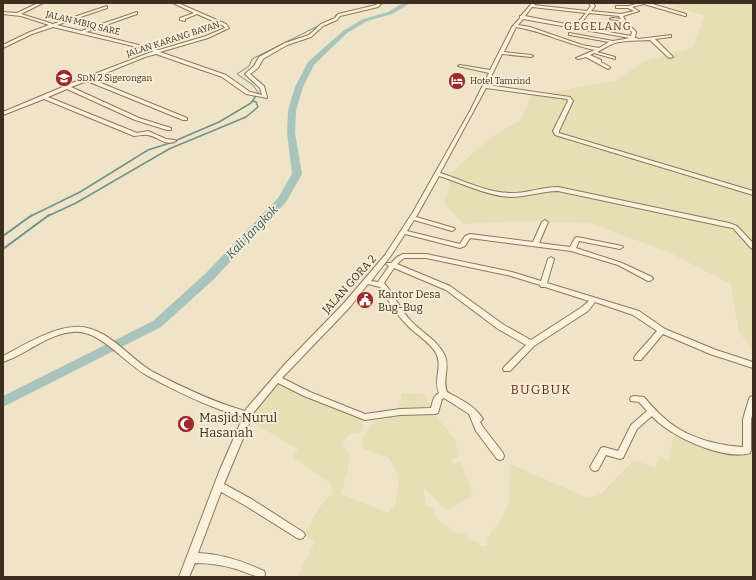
<svg xmlns="http://www.w3.org/2000/svg" width="756" height="580" viewBox="0 0 756 580" font-family="Bitter,serif">
<style>
.farmland{fill:#e6deb5}
.lines{fill:none;stroke-linecap:round;stroke-linejoin:round}
.stream-far2{stroke:#6f938a;stroke-width:1}
.stream-far1{stroke:#6f938a;stroke-width:1.5}
.stream{stroke:#6f938a;stroke-width:2}
.river{fill:#a9c4bc;fill-rule:evenodd}
.minor-casing{stroke:#8d765c;stroke-width:2}
.minor{fill:#faf1dc;fill-rule:evenodd}
.labels{text-anchor:middle;stroke-width:3.5;stroke-linejoin:round;paint-order:stroke}
.far-street-label{font-size:9px;fill:#3d2e20;stroke:#f7eed8}
.far-poi-label{font-size:9px;fill:#3d2e20;stroke:#f7eed8;text-anchor:start}
.far-quarter-label{font-size:11px;letter-spacing:1px;fill:#6b2e1e;stroke:#f7eed8}
.street-label{font-size:11px;fill:#3d2e20;stroke:#f7eed8}
.poi-label{font-size:11px;fill:#3d2e20;stroke:#f7eed8;text-anchor:start}
.water-label{font-size:12px;font-style:italic;fill:#2f5d5a;stroke:#f7eed8}
.quarter-label{font-size:13px;letter-spacing:1px;fill:#6b2e1e;stroke:#f7eed8}
.near-poi-label{font-size:13px;fill:#3d2e20;stroke:#f7eed8;text-anchor:start}
</style>
<rect width="100%" height="100%" fill="#f0e4c8"/>
<path class="farmland" d="M669 3H753V349L739 333 731 284 668 252 590 223 519 221 463 224 444 204 453 171 491 137 521 120 531 95 616 81 644 61 692 48 705 16 668 5Z
M279 381 364 419 361 432 350 434 342 445 350 453 348 469 341 494 388 513 395 504 399 483 397 472 389 458 363 449V438L371 425 382 420 397 416 402 393 424 394 435 415 455 439 459 456 451 460 453 464 461 462 473 495 446 511 424 488 425 506 433 507 437 519 446 524 451 531 465 534 471 540 476 541 481 546H486L490 533 503 517V514L509 504 510 464 588 498 601 494 634 460 655 468 660 456 668 460 674 435 748 451 753 437V577H297L313 546 314 540 302 535 309 527 314 516 318 512V509L333 492 330 483 293 457 298 449 258 426 252 416 259 404Z"/>
<g class="lines">
<path class="stream-far2" d="M334 19 336 15 369 7
M259 94 253 85 237 74 249 66 252 59 328 21"/>
<path class="stream-far1" d="M31 216 80 192 148 150 170 143 219 122 251 103 258 93
M48 216 76 203 169 149 246 117 258 107 256 102 253 101"/>
<path class="stream" d="M3 236 32 215
M3 249 49 215"/>
<path class="river" d="M403 3H411L392 14 367 21 347 33 314 65 303 87 296 111 295 133 302 174 286 202 213 280 161 327 3 407V396L153 321 205 274 278 198 292 174 287 133 288 111 295 87 308 62 343 31 363 19 388 12Z"/>
<defs>
<path id="minor" d="M38 3H43L21 14 53 24 107 6V8L57 25 81 31 137 12V14L86 32 159 50 206 36 225 28 224 26 197 14 185 19V21L180 20V18L194 13 173 3H178L226 24 229 28 208 38 160 52 226 75 250 92 262 95 260 88 245 74 254 66 259 57 285 43 309 35 321 24 335 18 338 14 376 5 378 3H382L378 7 340 16 337 20 323 26 311 37 287 45 263 59 258 68 250 74 264 86 267 97V98L246 94 222 77 156 54 145 57 91 79 187 118V120H183L87 81 71 87 139 118 171 128V130H167L135 120 67 89 48 97 137 133 148 131 166 139 175 140 176 141C165 147 158 136 147 135 143 134 138 136 134 136L44 99 3 115V112L84 78 154 51 53 27 32 34 3 48V45L30 32 49 25 21 16 3 14V12L17 13Z
M532 3H536L534 5 587 11 591 6 589 3H593L595 6 591 11 621 14 634 11 628 8H616V6H629L640 3H649L686 14V16H685L644 4 632 7 639 11 623 16 625 20 636 32 635 38 639 39 671 35V37H670L655 39 673 57 669 58 650 40C638 41 627 40 615 43 609 45 603 49 597 52L615 57V59L594 53 590 55 601 60V62L610 67V68L608 69 586 57 578 59 576 58 595 50C568 45 543 31 516 27L504 52 531 55 533 56 531 57 502 54 487 85 570 97 573 101 559 131V133L753 191V195L555 135 553 131 568 101 567 99 486 88 440 173C463 180 485 192 509 193 525 194 541 187 558 187L729 223 737 226 753 243V249L751 248 733 228 727 227 558 191C542 191 527 197 511 197 487 196 462 183 439 176L416 217 454 228 455 229 452 231 414 220 407 231 460 244 465 236 470 234 533 242 542 222 545 220 548 222 539 243 570 247 575 238 577 237 622 246 623 247 620 249 579 241 576 248 622 263 652 277 653 279 650 281H648L618 265 571 251 470 238 465 246 460 248 405 234 390 257 371 281 378 282 389 266 386 264 387 263H391L397 257 403 254H426L512 272 541 281 548 259 551 257 554 259 547 283 639 311 665 329 716 350 753 362V368L710 354 663 334 641 360H635L634 358 635 356 657 331 633 315 595 302 588 311 534 346 510 371H504L503 369 504 367 526 345 498 329 446 290 394 268 384 283C394 295 400 309 411 321 422 333 438 340 445 356 450 367 442 380 447 392 460 399 475 406 483 419L480 422 483 427 503 453 504 456 503 459 500 460 497 459 476 431 469 414 444 398 442 399 438 413 435 414 400 415 365 420 304 396 278 383 254 412 224 484 253 500 303 532 305 535 303 538 300 539 297 538 246 506 221 492 198 553C221 554 243 561 264 571L265 574 264 577C254 577 246 572 236 569 223 565 209 563 195 563L189 577H179L219 472 243 417C210 408 178 392 148 376 125 364 100 329 73 332 47 334 27 354 3 362V356C24 345 50 329 73 327 104 323 129 358 153 372 182 387 213 402 245 411L247 408 285 364 344 303 385 255 413 212 470 111 489 73 458 66 460 65 490 70 512 27 520 18V16H521ZM532 7 586 13 580 20 571 25 525 16ZM589 13 619 16 621 19 612 18 610 19 622 21 632 32 631 36 575 26 582 22ZM523 19 630 38 613 41 569 33V35H570L609 42 599 48 582 45 530 27 518 25ZM404 258H426L511 276 540 285 541 287H545L589 301 582 307 531 340 504 325 450 286 397 264ZM368 284 380 287C388 300 396 314 407 325 416 335 429 341 436 353 443 366 433 380 439 393 433 396 433 401 431 408L400 409 365 414 310 392 282 378 350 307Z
M634 396 644 397C650 404 656 411 663 417 684 437 715 445 743 447V419L749 399 750 397 753 396V413L751 419V450L750 453C724 461 669 436 652 416L637 429 623 458 620 459 606 455 598 470 595 471 592 470 590 467 601 448 604 447 618 451 631 425 647 411 639 402 631 401 630 399 631 397Z"/>
</defs>
<use href="#minor" class="minor-casing"/>
<use href="#minor" class="minor"/>
</g>
<defs>
<symbol id="school-disc" viewBox="-11 -11 22 22"><circle r="9.5" fill="#9e2a2b" stroke="#f7eed8"/><path d="M0-5L7-2L0 1L-7-2ZM-4 1L0 2.5L4 1V4Q0 6-4 4Z" fill="#fff"/></symbol>
<symbol id="hotel-disc" viewBox="-11 -11 22 22"><circle r="9.5" fill="#9e2a2b" stroke="#f7eed8"/><path d="M-6-4.5h1.5V1H6V5H4.5V3h-9V5H-6ZM-4 0a1.8 1.8 0 1 1 3.6 0ZM.5 0V-2.5h3Q6-2.5 6 0Z" fill="#fff"/></symbol>
<symbol id="civic-disc" viewBox="-11 -11 22 22"><circle r="9.5" fill="#9e2a2b" stroke="#f7eed8"/><path d="M-.6-6.5H3V-4.5H.6V-3L4-1V1h2V6H-6V1h2V-1L-.6-3ZM-1.2 2.5V6h2.4V2.5Z" fill="#fff"/></symbol>
<symbol id="mosque-disc" viewBox="-11 -11 22 22"><circle r="9.5" fill="#9e2a2b" stroke="#f7eed8"/><path d="M3.5-4.9A6 6 0 1 0 3.5 4.9A5 5 0 1 1 3.5-4.9Z" fill="#fff"/></symbol>
</defs>
<g fill-rule="evenodd">
<use href="#school-disc" x="54" y="68" width="20" height="20"/>
<use href="#hotel-disc" x="447" y="71" width="20" height="20"/>
<use href="#civic-disc" x="355" y="290" width="20" height="20"/>
<use href="#mosque-disc" x="176" y="414" width="20" height="20"/>
</g>
<g class="labels">
<g class="far-street-label">
<text transform="translate(83 23) rotate(14)" y="3">JALAN MBIQ SARE</text>
<text transform="translate(173 39) rotate(-18)" y="3">JALAN KARANG BAYAN</text>
</g>
<g class="far-poi-label">
<text x="77" y="81">SDN 2 Sigerongan</text>
<text x="470" y="84">Hotel Tamrind</text>
</g>
<g class="far-quarter-label">
<text x="598" y="30">GEGELANG</text>
</g>
<g class="street-label">
<text transform="translate(349 284) rotate(-48)" y="4">JALAN GORA 2</text>
</g>
<g class="poi-label">
<text x="378" y="298">Kantor Desa<tspan x="378" dy="13">Bug-Bug</tspan></text>
</g>
<g class="water-label">
<text transform="translate(252 232) rotate(-46)" y="4">Kali Jangkok</text>
</g>
<g class="quarter-label">
<text x="541" y="394">BUGBUK</text>
</g>
<g class="near-poi-label">
<text x="199" y="422">Masjid Nurul<tspan x="199" dy="15">Hasanah</tspan></text>
</g>
</g>
<rect width="756" height="580" fill="none" stroke="#3d2e20" stroke-width="8"/>
</svg>
